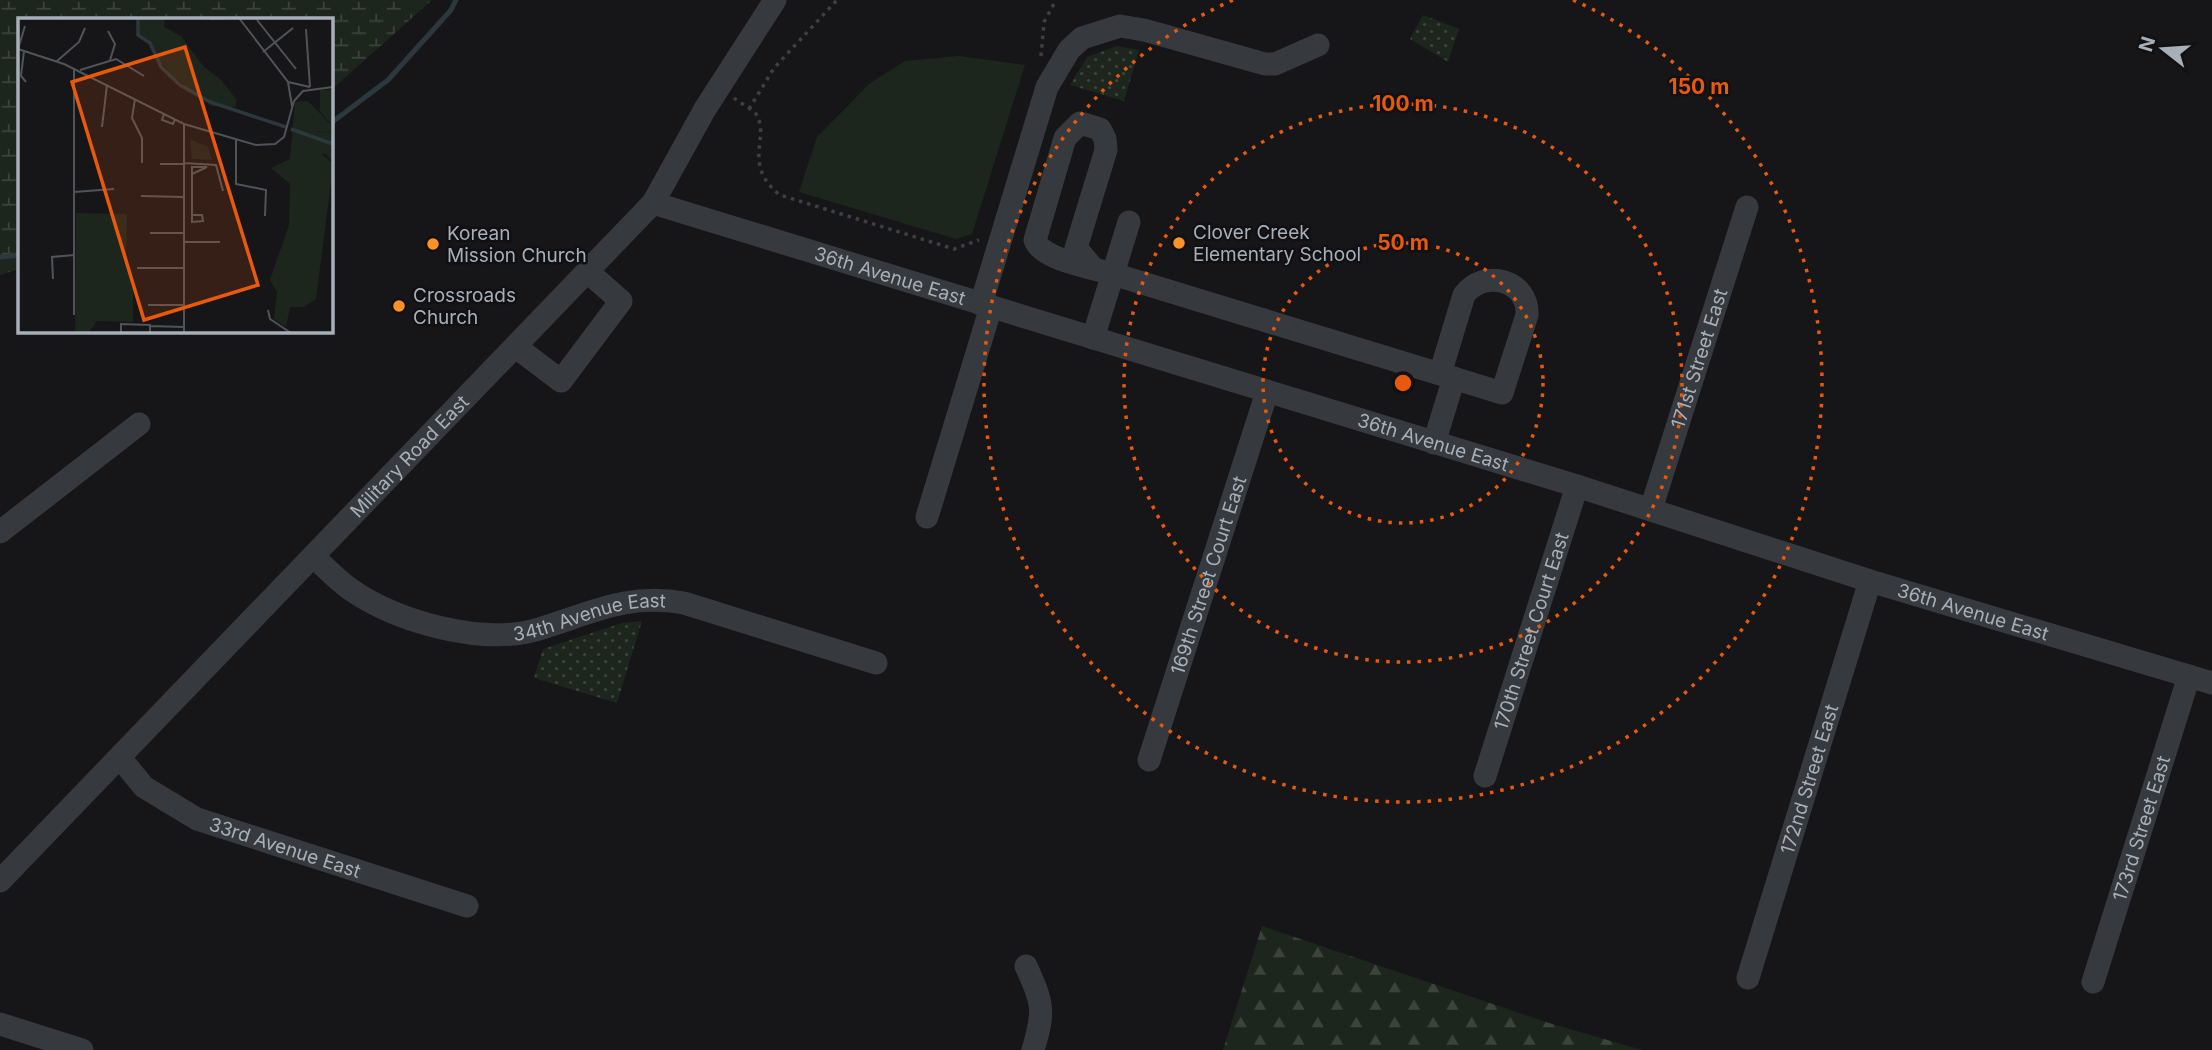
<svg xmlns="http://www.w3.org/2000/svg" width="2212" height="1050" viewBox="0 0 2212 1050" font-family="Inter,sans-serif">
<style>
.green{fill:#1d261d}
.forest{fill:url(#forest-firs)}
.wetland{fill:url(#wetland-marsh)}
.park{fill:url(#park-dots)}
.lines{fill:none;stroke-linecap:round;stroke-linejoin:round}
.stream{stroke:#2b383d;stroke-width:5}
.path{stroke:#3c4044;stroke-width:3.5;stroke-dasharray:3.5 5;stroke-linecap:butt}
.minor{stroke:#36393d;stroke-width:23}
.ring{fill:none;stroke:#e8590c;stroke-width:3.5;stroke-dasharray:3.5 7}
.poi-dot{fill:#ff9226;stroke:#111113;stroke-width:2.5}
.labels{text-anchor:middle;stroke-width:5;stroke-linejoin:round;paint-order:stroke}
.poi-label{font-size:19px;fill:#a7afb9;stroke:#111113;text-anchor:start}
.street-label{font-size:19px;fill:#a7afb9;stroke:#111113}
.inset-river{fill:none;stroke:#2b383d;stroke-width:3.5}
.inset-road{fill:none;stroke:#505358;stroke-width:2}
.view{fill:#e8590c;fill-opacity:0.15;stroke:#e8590c;stroke-width:3.5}
.inset-edge{fill:none;stroke:#a7afb9;stroke-width:3.5}
.centre{fill:#e8590c;stroke:#111113;stroke-width:3.5}
.ring-label{font-size:21px;text-anchor:middle;font-weight:bold;fill:#e8590c;stroke:#111113;stroke-width:5;stroke-linejoin:round;paint-order:stroke}
</style>
<defs>
<pattern id="forest-firs" width="22" height="20" patternUnits="userSpaceOnUse" patternTransform="scale(1.75)"><rect width="22" height="20" fill="#1d261d"/><path d="M5 1l3.5 6h-7zM16 11l3.5 6h-7z" fill="#3b433c"/></pattern>
<pattern id="wetland-marsh" width="20" height="14" patternUnits="userSpaceOnUse" patternTransform="scale(1.75)"><rect width="20" height="14" fill="#1d261d"/><path d="M1 5h8M5 5V1M11 12h8M15 12V8" fill="none" stroke="#3b433c"/></pattern>
<pattern id="park-dots" width="8" height="8" patternUnits="userSpaceOnUse" patternTransform="scale(1.75)"><rect width="8" height="8" fill="#1d261d"/><path d="M2 2h.1M6 6h.1" fill="none" stroke="#3b433c" stroke-width="1.8" stroke-linecap="round"/></pattern>
</defs>
<rect width="100%" height="100%" fill="#161618"/>
<path class="green" d="M959 56 1025 65 972 234 956 239 799 192 817 137 869 84 905 61Z"/>
<path class="forest" d="M1262 926 1549 1023 1642 1050H1223Z"/>
<path class="wetland" d="M0 0H432L331 90V19H19V269L0 275Z"/>
<path class="park" d="M1423 15 1459 29 1448 62 1410 39Z
M1117 46 1139 50 1124 101 1070 85 1087 57Z
M642 621 617 703 534 678 543 649 622 623Z"/>
<g class="lines">
<path class="stream" d="M331 123 388 80 451 10 456 0
M0 257 19 255"/>
<path class="path" d="M1041 56 1044 22 1056 0
M734 98C740 103 752 109 756 114 771 137 741 164 780 195L954 249 979 240
M749 109 774 68 837 0"/>
<g class="minor">
<path id="s1" d="M653 203 1577 486 1870 581 2212 683"/>
<path d="M1093 268 1076 248 1106 150 1105 139 1100 129 1080 123 1065 138 1035 240C1042 260 1093 268 1113 274L1502 393 1527 315C1529 280 1484 268 1464 295L1440 374"/>
<path d="M981 304 1047 87 1069 50 1082 38 1120 26 1144 30 1265 64H1275L1318 45"/>
<path d="M1093 338 1129 222"/>
<path d="M516 347 561 381 621 301 588 272"/>
<path d="M1434 443 1454 378"/>
<path id="s2" d="M1651 509 1747 207"/>
<path d="M927 517 991 307"/>
<path d="M0 532 139 424"/>
<path id="s3" d="M314 557C326 568 337 580 350 589 397 622 483 646 539 629 592 613 626 593 684 603L876 663"/>
<path id="s4" d="M120 758 144 787 197 819 467 906"/>
<path id="s5" d="M1149 760 1267 392"/>
<path id="s6" d="M1485 776 1577 486"/>
<path id="s7" d="M0 881 653 203 705 109 775 0"/>
<path d="M1026 966C1043 1004 1045 1010 1033 1050"/>
<path id="s8" d="M1748 978 1870 581"/>
<path id="s9" d="M2093 982 2189 676"/>
<path d="M0 1024 82 1050"/>
</g>
</g>
<g class="ring">
<circle cx="1403" cy="383" r="140"/>
<circle cx="1403" cy="383" r="279"/>
<path d="M1573 0A419 419 0 1 1 1233 0"/>
</g>
<g class="poi-dot">
<circle cx="1179" cy="243" r="7"/>
<circle cx="433" cy="244" r="7"/>
<circle cx="399" cy="306" r="7"/>
</g>
<g class="labels">
<g class="poi-label">
<text x="1193" y="239">Clover Creek<tspan x="1193" dy="22">Elementary School</tspan></text>
<text x="447" y="240">Korean<tspan x="447" dy="22">Mission Church</tspan></text>
<text x="413" y="302">Crossroads<tspan x="413" dy="22">Church</tspan></text>
</g>
<g class="street-label">
<text dy="7" stroke="none"><textPath href="#s1" startOffset="248">36th Avenue East</textPath></text>
<text dy="7" stroke="none"><textPath href="#s2" startOffset="158">171st Street East</textPath></text>
<text dy="7" stroke="none"><textPath href="#s1" startOffset="816">36th Avenue East</textPath></text>
<text dy="7" stroke="none"><textPath href="#s7" startOffset="590">Military Road East</textPath></text>
<text dy="7" stroke="none"><textPath href="#s5" startOffset="194">169th Street Court East</textPath></text>
<text dy="7" stroke="none"><textPath href="#s1" startOffset="1382">36th Avenue East</textPath></text>
<text dy="7" stroke="none"><textPath href="#s3" startOffset="299">34th Avenue East</textPath></text>
<text dy="7" stroke="none"><textPath href="#s6" startOffset="152">170th Street Court East</textPath></text>
<text dy="7" stroke="none"><textPath href="#s8" startOffset="208">172nd Street East</textPath></text>
<text dy="7" stroke="none"><textPath href="#s9" startOffset="161">173rd Street East</textPath></text>
<text dy="7" stroke="none"><textPath href="#s4" startOffset="192">33rd Avenue East</textPath></text>
</g>
</g>
<g transform="translate(18 18)">
<rect width="315" height="315" fill="#161618"/>
<path d="M172 121 190 129 194 142 174 141Z" fill="#1d261d"/>
<path d="M290 83 315 109 310 115 298 113 304 136 314 145 313 165 298 281 286 289H272L268 309 256 301 259 274 252 262 271 207 272 166 253 150 272 141 277 84ZM58 195 109 196 108 250 115 268V304L79 303 70 315H57Z" fill="#1d261d"/>
<path d="M118 0H147L146 9 163 18 185 48 203 62 218 81V89L193 88 157 60 139 41 131 22 120 14ZM315 109V145L308 136 291 133 288 124 293 113 311 115Z" fill="#1d261d"/>
<path d="M302 72H315V109L302 93Z" fill="#1d261d"/>
<path class="inset-river" d="M120 0V17L132 25 143 49 162 67 192 84 268 109M273 111 315 126"/>
<path class="inset-road" d="M221 0 270 64 274 88M192 1 213 0M239 2 278 51M7 8 0 31 46 46 166 106 238 127 257 126 266 119 276 83 285 73 315 69M288 11 292 69M90 13 97 26 92 42M6 33 3 58 8 64M245 34 275 10M39 43 61 24 67 10M62 52 98 41 126 58M270 64 292 69M117 81 114 100 124 120V145M146 96 144 102 155 106 157 101M84 109 89 67M218 121V166L248 172 247 198M166 145 198 147 205 173M142 146H166M174 156 189 149H174V204L185 203 184 197H174M56 174 96 171M123 178 166 179M132 215H166M166 224H202M119 250H166M35 261 34 239 56 237M130 287H166M250 292 252 301 273 315M56 297V50M132 308 166 309M103 314V306L132 307V315M166 315V106"/>
<path class="view" d="M167 29 240 267 126 302 54 64Z"/>
<rect width="315" height="315" class="inset-edge"/>
</g>
<circle cx="1403" cy="383" r="10" class="centre"/>
<g class="ring-label">
<text x="1699" y="94">150 m</text>
<text x="1403" y="111">100 m</text>
<text x="1403" y="250">50 m</text>
</g>
<g transform="translate(2163 49) rotate(287)" stroke="#111113" stroke-width="5" paint-order="stroke">
<path d="M0-5L12 26L0 18L-12 26Z" fill="#a7afb9"/>
<text y="-10" font-size="19" font-weight="bold" text-anchor="middle" fill="#a7afb9">N</text>
</g>
</svg>
